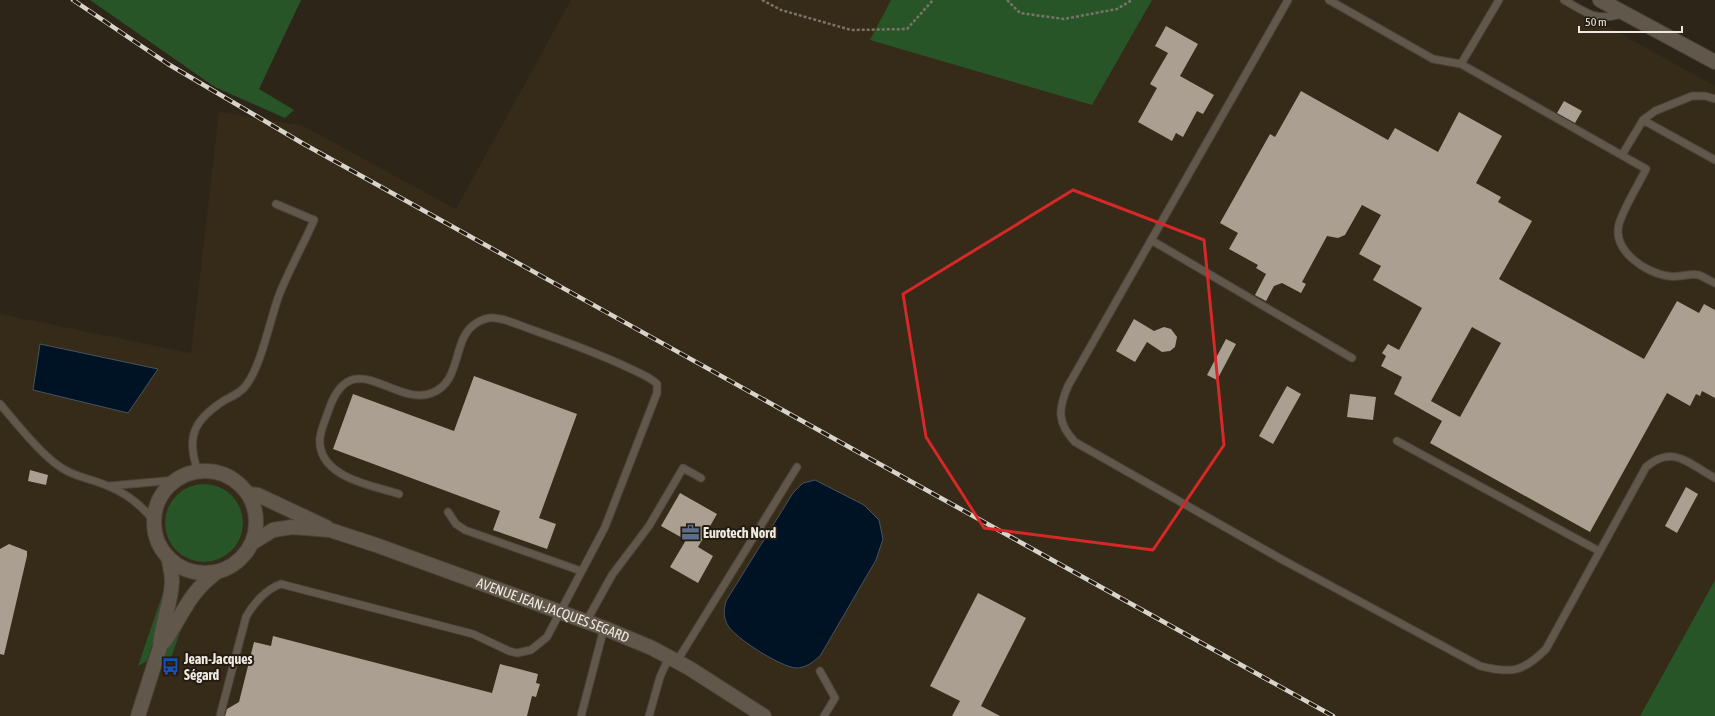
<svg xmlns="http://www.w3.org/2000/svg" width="1715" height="716" viewBox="0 0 1715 716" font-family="'Asap Condensed',sans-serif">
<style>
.built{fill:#362a18}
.green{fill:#285527}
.water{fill:#001325;stroke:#47535d}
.building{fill:#aa9f91;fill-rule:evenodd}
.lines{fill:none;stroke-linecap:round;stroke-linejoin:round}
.service-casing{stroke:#4a4339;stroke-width:9}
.minor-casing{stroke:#4a4339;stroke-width:16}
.path{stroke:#7a7368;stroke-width:2.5;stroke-dasharray:3 2;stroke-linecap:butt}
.service{stroke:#61584b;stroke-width:7}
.minor{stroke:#61584b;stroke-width:14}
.rail-casing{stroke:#d9d4cb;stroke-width:4.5}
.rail{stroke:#241c10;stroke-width:3;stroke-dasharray:9;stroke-linecap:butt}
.marked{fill:none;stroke:#d62828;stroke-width:3;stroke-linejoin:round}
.labels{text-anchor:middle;stroke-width:4;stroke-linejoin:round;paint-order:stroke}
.poi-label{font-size:14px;font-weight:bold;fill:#eee9e1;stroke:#241c10;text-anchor:start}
.street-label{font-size:14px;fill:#eee9e1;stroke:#241c10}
</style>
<rect width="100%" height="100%" fill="#2e2519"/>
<path class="built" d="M571 0H1560L1715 86V580L1640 716H0V314L191 353 219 112 303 126 456 209Z"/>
<path class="green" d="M90 0H301L259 89 294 110 285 118 215 87Z
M891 0H1152L1092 105 870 40Z
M165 523a39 39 0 1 1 78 0a39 39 0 1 1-78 0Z
M1715 580V716H1640Z
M166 584 156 633 147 661 138 666Z
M188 609 169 664 165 655Z"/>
<path class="water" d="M40 344 158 369 128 413 33 390Z
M815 480 864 505 879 520 883 539 876 560 820 656C813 662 806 668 796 668 781 667 734 638 727 624 723 616 724 609 726 601L793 493 803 483Z"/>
<path class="building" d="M1166 26 1198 44 1180 76 1214 95 1203 114 1197 111 1183 137 1176 133 1172 141 1138 122 1157 88 1150 84 1168 53 1155 46Z
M1301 91 1388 140 1395 128 1438 152 1459 112 1502 136 1476 183 1501 197 1498 202 1532 221 1499 279 1644 359 1677 301 1699 313 1704 304 1715 310V398L1702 391 1700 396 1696 394 1690 406 1667 393 1590 532 1430 443 1442 421 1394 394 1402 377 1381 366 1386 356 1382 353 1388 344 1399 350 1422 308 1373 280 1381 266 1359 254 1381 215 1362 205 1345 235 1338 238 1327 236 1302 282 1306 284 1301 293 1282 283 1274 286 1266 301 1255 295 1266 274 1256 268 1258 265 1229 249 1238 233 1220 223 1270 134 1275 137ZM1472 327 1501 343 1460 417 1431 401Z
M1564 101 1582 111 1575 123 1557 113Z
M1134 319 1154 331 1164 327 1171 329 1177 337 1175 347 1170 351 1162 352 1147 342 1135 362 1116 351Z
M1226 339 1236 344 1217 380 1207 375Z
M474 376 577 414 539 518 556 524 547 549 493 530 500 511 333 449 353 394 454 431Z
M1287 386 1301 394 1273 444 1259 436Z
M1350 394 1376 397 1373 420 1347 417Z
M30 470 48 475 46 485 28 481Z
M1686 487 1698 494 1677 533 1665 526Z
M680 493 717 514 698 547 713 556 698 583 670 567 686 540 661 526Z
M9 544 27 551V556L4 655 0 654V549Z
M978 593 1026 618 981 706 1000 716H952L960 701 930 686Z
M273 636 492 693 500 664 538 674 536 683 540 684 536 697 532 696 527 716H225L227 709 239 702 254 642 271 646Z"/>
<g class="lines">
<defs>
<path id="service" d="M1288 0 1068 386C1058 409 1057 423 1075 442L1281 559 1480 666C1512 674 1523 672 1546 649L1646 467C1673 444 1689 464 1715 478
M1329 0 1433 59 1461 64 1646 169C1639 184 1624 207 1619 224 1612 251 1646 273 1668 276 1678 278 1689 273 1699 275 1704 277 1710 281 1715 283
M1564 0C1584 11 1594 21 1618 15L1620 11
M1461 64 1499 0
M1643 120 1715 160
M1622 155 1643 120 1655 111 1692 96H1705L1715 99
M1151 240 1352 358
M0 404C17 424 45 460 67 471 80 478 95 480 108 486 126 493 142 506 154 521
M1397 441 1599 551
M198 471C185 436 195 419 225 400 233 396 242 392 247 384 261 365 270 321 278 298 288 271 303 246 314 220L276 204
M109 486 176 480
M448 512 456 524 465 530 581 571
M586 622 612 575 649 526 683 468 701 478
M677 661 797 467
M820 671 835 698 824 716
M220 716 246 617C253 604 266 589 281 584L473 634 509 651 517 653 531 650 547 637 605 527 657 393V384C650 377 640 373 631 369 598 353 564 341 530 329 519 325 506 319 495 318 489 317 480 320 475 324 452 339 462 382 432 393 394 408 351 341 328 412 324 424 317 437 321 450 329 479 374 486 399 494
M581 716 604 628
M649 716 660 677 669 657"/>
<g id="minor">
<path d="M1600 0 1715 62"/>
<circle cx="205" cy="522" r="51"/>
<path d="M248 494 258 495 326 527"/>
<path id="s1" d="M252 543 273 530 292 527 330 530 376 545 604 628 652 648 689 668 764 716"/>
<path d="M164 642C183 615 188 593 217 572"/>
<path d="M138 716 160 647C161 625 171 604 172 582 172 574 170 565 168 557"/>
</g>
</defs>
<use href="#service" class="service-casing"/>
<use href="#minor" class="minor-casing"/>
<path class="path" d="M762 0 781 10 851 30 907 29 933 0
M1007 0 1020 13 1064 19 1117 9 1132 0"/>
<use href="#service" class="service"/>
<use href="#minor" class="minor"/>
<defs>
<path id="rail" d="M73 0 168 64 302 143 1333 716"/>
</defs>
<use href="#rail" class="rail-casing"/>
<use href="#rail" class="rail"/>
</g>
<path class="marked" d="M1073 190 1204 240 1224 445 1153 550 984 528 926 437 903 294Z"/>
<defs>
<symbol id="office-bare" viewBox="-9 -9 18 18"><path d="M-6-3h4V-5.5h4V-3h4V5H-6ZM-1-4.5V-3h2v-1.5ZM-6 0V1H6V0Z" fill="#5c6f8a" stroke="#241c10" stroke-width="2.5" paint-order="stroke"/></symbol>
<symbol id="bus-bare" viewBox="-9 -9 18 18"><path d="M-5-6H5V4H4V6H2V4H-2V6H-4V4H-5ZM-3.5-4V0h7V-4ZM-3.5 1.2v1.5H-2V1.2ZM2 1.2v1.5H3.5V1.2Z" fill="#1a4fb4" stroke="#241c10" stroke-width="2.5" paint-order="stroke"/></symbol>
</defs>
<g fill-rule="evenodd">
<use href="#office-bare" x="678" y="520" width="25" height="25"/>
<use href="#bus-bare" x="158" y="654" width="25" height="25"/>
</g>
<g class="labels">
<g class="poi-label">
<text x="703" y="538">Eurotech Nord</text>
<text x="184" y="664">Jean-Jacques<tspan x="184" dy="16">Ségard</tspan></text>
</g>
<g class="street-label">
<text dy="5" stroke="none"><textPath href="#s1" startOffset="319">AVENUE JEAN-JACQUES SEGARD</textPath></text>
</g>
</g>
<path d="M1579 26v6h103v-6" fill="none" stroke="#eee9e1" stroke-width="2"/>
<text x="1585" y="26" font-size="12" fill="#eee9e1" stroke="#241c10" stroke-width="3" paint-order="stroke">50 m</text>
</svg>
